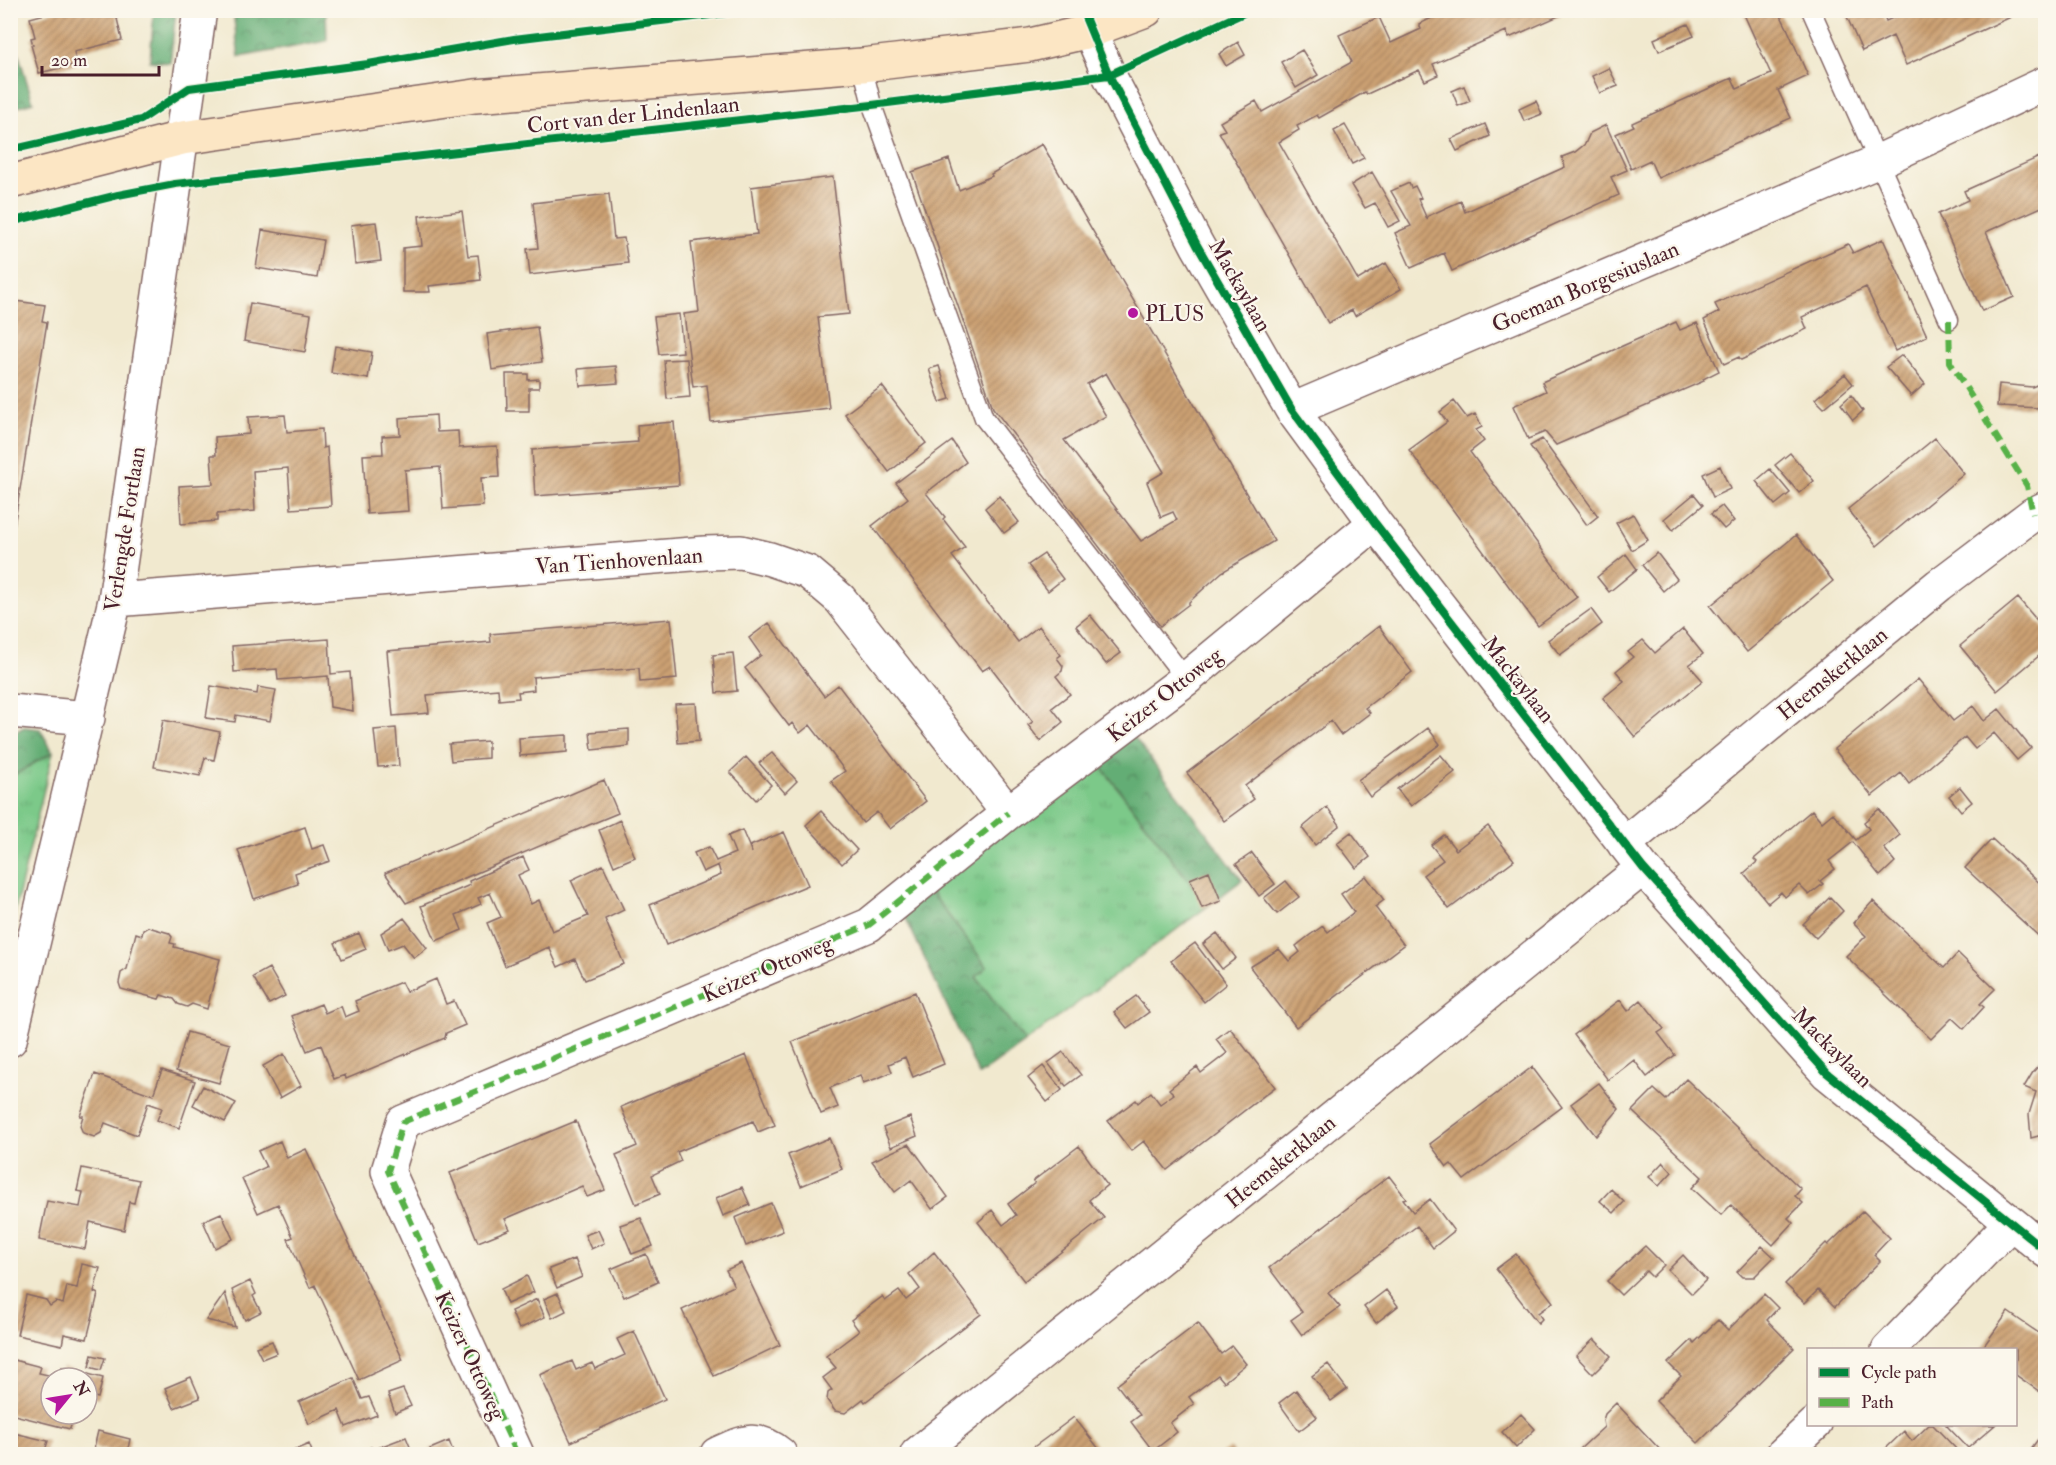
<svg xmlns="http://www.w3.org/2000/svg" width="2056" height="1465" viewBox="0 0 2056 1465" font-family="'IM FELL Double Pica',serif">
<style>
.grass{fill:url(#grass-tufts);stroke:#62745a;stroke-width:1.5}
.forest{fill:url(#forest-crowns);stroke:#576650;stroke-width:1.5}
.building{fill:url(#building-hatch);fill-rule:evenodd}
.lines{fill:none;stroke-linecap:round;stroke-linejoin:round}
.service-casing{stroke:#846664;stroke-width:21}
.minor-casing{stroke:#846664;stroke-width:36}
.secondary-casing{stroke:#846664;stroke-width:36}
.service{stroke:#fff;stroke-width:18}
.minor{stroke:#fff;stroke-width:33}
.secondary{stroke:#fce6c4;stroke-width:33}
.quiet{stroke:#57b146;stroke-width:6;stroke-dasharray:12 6;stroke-linecap:butt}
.cycleway-casing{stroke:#fbf7ec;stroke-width:11}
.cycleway{stroke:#00873e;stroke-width:8}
.poi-dot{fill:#b5179e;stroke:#fbf7ec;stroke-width:2}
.labels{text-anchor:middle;stroke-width:4.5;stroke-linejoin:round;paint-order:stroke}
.street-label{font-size:22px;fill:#4a1f2b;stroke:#fbf7ec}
.poi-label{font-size:22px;fill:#4a1f2b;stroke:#fbf7ec;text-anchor:start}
</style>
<defs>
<pattern id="grass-tufts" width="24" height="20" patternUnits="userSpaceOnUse" patternTransform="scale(1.5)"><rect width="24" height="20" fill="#7bc989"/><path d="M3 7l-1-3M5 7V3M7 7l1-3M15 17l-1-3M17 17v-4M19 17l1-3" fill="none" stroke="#6cac76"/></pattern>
<pattern id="forest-crowns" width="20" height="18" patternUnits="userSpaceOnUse" patternTransform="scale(1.5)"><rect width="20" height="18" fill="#64ad75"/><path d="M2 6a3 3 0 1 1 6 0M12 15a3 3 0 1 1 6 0" fill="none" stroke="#548c60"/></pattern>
<pattern id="building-hatch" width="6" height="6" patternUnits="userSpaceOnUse" patternTransform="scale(1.5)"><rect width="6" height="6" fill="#cba072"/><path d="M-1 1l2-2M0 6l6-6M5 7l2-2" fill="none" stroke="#a7825e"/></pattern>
</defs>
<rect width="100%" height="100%" fill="#fbf7ec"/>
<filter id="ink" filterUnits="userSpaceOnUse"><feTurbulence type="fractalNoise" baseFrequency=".0167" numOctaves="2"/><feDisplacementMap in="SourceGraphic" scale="12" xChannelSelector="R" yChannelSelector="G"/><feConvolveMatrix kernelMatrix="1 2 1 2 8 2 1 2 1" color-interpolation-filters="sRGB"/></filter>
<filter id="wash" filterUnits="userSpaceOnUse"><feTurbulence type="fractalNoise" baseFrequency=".008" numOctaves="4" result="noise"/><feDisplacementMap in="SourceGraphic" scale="24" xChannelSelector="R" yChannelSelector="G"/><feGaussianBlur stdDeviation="1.35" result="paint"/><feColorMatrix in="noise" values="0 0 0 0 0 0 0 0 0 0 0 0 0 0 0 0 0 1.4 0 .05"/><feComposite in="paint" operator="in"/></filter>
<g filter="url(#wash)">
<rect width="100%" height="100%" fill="#f1e9cf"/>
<path class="grass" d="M53 752 11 927V777Z
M1097 761 1208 906 1025 1042 976 977 987 967 928 888Z"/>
<path class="forest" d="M154 11H176L170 63 150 61Z
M235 11H326L327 41 239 57 234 20Z
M11 29 33 102 11 109H10Z
M24 727 40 729 53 752 11 777 10 735Z
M1132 734 1242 880 1208 906 1097 761Z
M928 888 987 967 976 977 1025 1042 979 1075 901 908Z"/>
<g id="blocks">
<path class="building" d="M60 10H115L122 40 74 52 77 64 39 73 31 45H33L31 38 35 37 30 18Z
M1449 10H1558L1561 15 1509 38 1506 31 1433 64 1438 75 1425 81 1419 70 1367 94 1365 92 1319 118 1317 115 1297 126 1299 130 1279 142 1358 280 1386 263 1401 289 1355 316 1352 310 1328 323 1219 132 1225 130 1220 122 1256 101 1262 112 1352 62 1339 35 1379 17 1391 43 1421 29 1419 24Z
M1742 10H1778L1787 28 1808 76 1778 90 1791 118 1658 178 1650 160 1631 169 1616 134 1634 126 1632 123 1732 78 1737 89 1771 74Z
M1844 10H1882L1886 21 1910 10H2026L1906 65 1893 36 1862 51Z
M1688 24 1694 36 1659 51 1654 39Z
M1238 42 1245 55 1226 66 1219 54Z
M1302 50 1318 75 1296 88 1281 62Z
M1609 68 1618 86 1600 93 1592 76Z
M1464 86 1470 101 1458 106 1452 91Z
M1536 101 1542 114 1524 121 1519 109Z
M1485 124 1490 136 1457 151 1451 139Z
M1345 125 1364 158 1352 164 1334 131Z
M1606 125 1627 170 1611 177 1619 195 1452 271 1444 253 1411 268 1395 233 1411 226 1391 191 1409 183 1411 188 1415 186 1421 198 1418 199 1427 219 1428 216 1461 201 1465 212 1565 167 1562 157 1575 152 1585 144 1590 133Z
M1042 144 1274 541 1222 572 1189 602V604L1160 626 993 408 912 172 949 159 959 190 992 176 991 174ZM1106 373 1164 472 1147 482 1161 517 1173 512 1177 520 1141 541 1064 440 1106 416 1087 384Z
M2046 154V205L1986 232 2014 297 1982 311 1938 214 1968 200 1964 191Z
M1372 172 1400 221 1388 227 1375 203 1365 208 1351 185Z
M833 177 849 314 818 317 829 408 711 422 707 385 693 387 684 314 699 312 691 242 757 234 751 187Z
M609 194 614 239 624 238 628 263 530 275 527 249 538 248 533 203Z
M462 211 468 256 478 255 481 280 429 286 430 292H403V248L422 246 419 216Z
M376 222 381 261 355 264 351 225Z
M262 230 323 240 317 278 256 268Z
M1883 239 1927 336 1895 351 1866 287 1802 317 1807 329 1741 360 1739 357 1724 364 1704 320 1719 312 1715 304 1848 244 1853 253Z
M15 301 45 305 42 321 47 322 12 539 10 316H12Z
M250 303 311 314 305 352 244 341Z
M679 314 683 352 659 354 654 317Z
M1676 322 1680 330 1697 323 1719 371 1703 379 1704 381 1556 445 1545 432 1528 439 1513 406 1546 391 1542 382Z
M537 327 542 362 492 370 487 334Z
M335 346 372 352 368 379 331 373Z
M1902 355 1925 384 1911 396 1886 367Z
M687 359 690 397 667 399 664 360Z
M616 366 618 383 580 386 578 369Z
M939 366 950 399 940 402 929 369Z
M506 374H528V380L539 379V388H529V411H507Z
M1845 374 1853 384 1824 408 1815 399Z
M2046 381V414L2043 408 1997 406 1999 384 2032 387Z
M882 386 926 443 889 472 845 414Z
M1851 395 1863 411 1853 420 1841 404Z
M1454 401 1467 418 1475 414 1482 427 1476 430 1484 441 1470 452 1577 597 1538 626 1409 450 1447 422 1440 412Z
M285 415 287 432 322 429 323 448 327 447 331 506 291 509 288 468 253 471 255 511 217 514V521L181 524 179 486 213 484 211 455H216L215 437 249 434 248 417Z
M436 415 437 432 458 431 459 448 497 446 499 477 481 478 483 506 443 509 440 467 405 470 408 511 367 514 363 455 383 454 382 436 400 435 399 418Z
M674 422 679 485 535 496 532 450 638 442 637 425Z
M1935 438 1964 474 1877 546 1848 509Z
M1542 439 1598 516 1587 525 1530 446Z
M952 441 966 462 926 493 945 517 943 519 965 547 952 556 1018 642 1039 626 1061 655 1057 658 1063 666 1062 671 1056 676 1070 694 1052 708 1063 722 1040 741 1028 725 1033 722 990 666 982 671 872 526 908 498 896 483Z
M1790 453 1814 481 1799 493 1775 465Z
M1720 466 1730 489 1713 497 1703 474Z
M1770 469 1790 493 1775 505 1756 481Z
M1694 494 1703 505 1673 530 1664 519Z
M999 496 1019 522 1004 533 985 508Z
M1722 506 1734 521 1724 529 1711 514Z
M1633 514 1648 540 1632 550 1616 523Z
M1796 535 1833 581 1747 652 1710 606Z
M1657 553 1677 579 1663 591 1642 565Z
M1044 554 1063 579 1048 591 1028 565Z
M1626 554 1637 569 1609 592 1597 577Z
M2018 598 2046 631V650L1997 691 1960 646Z
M1591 609 1602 624 1560 655 1548 640Z
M1090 615 1121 653 1106 664 1076 626Z
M671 619 677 679 640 682 639 668 533 677 534 690 518 692 519 698 499 700 498 689 427 695 429 713 393 716 387 651 491 642 490 634Z
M769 623 824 696 838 685 926 801 890 829 877 812 863 823 831 781 845 771 824 743 810 725 800 733 792 723 789 726 745 668 761 655 749 638Z
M1379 626 1412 672 1365 708 1370 713 1341 735 1331 721 1245 786 1254 799 1224 821 1187 773Z
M1683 629 1703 654 1689 665 1703 681 1635 737 1603 698 1624 681 1616 671 1633 657 1628 652 1643 640 1655 653Z
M329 639 331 674 350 672 353 711 330 707 328 676 278 680 277 669 234 672 232 646Z
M733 653 737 691 716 693 713 655Z
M1918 679 1953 721 1973 706 1984 721 1999 709 2031 748 2017 760 1994 733 1975 749 1965 737 1909 784 1901 773 1872 796 1834 749Z
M211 686 257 694 258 687 276 690 270 721 236 715 235 722 206 718Z
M696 703 699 741 678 743 675 704Z
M163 720 220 732 214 760 205 758 200 776 154 767Z
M396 728 399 766 378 767 374 730Z
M1428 728 1440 744 1370 797 1358 780Z
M629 729V746L592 750 590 732Z
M567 735V752L520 756 519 738Z
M488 741V758L451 761 449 744Z
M772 753 797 781 785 793 759 763Z
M1441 755 1455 772 1411 806 1397 789Z
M746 757 771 785 756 800 730 772Z
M604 780 618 813 589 825 406 903 385 873Z
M1960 787 1972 802 1961 811 1949 796Z
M1327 807 1340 825 1315 845 1302 828Z
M1879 809 1900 835 1884 848 1895 862 1880 876 1853 842 1829 861 1835 869 1820 881 1823 884 1809 895 1799 885 1785 897 1781 892 1768 903 1744 873 1757 862 1754 859 1812 810 1822 822 1833 813 1856 840 1869 829 1864 822Z
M821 811 857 850 842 864 806 825Z
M620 820 635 857 614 866 599 830Z
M1488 826 1514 860 1449 909 1423 875 1443 860 1431 845 1444 835 1456 850Z
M305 827 312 849 324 845 330 861 295 873 298 884 254 899 238 850Z
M742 830 752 853 750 846 784 832 808 885 666 945 650 905 721 875 718 865 703 872 694 853 709 847 716 861 735 853 728 836Z
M1351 832 1370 857 1356 868 1337 843Z
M1992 839 2046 889V943L1965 868Z
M1252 853 1275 884 1259 896 1236 864Z
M523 857 529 870 518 875 531 904 539 900 552 931 588 916 571 880 603 865 624 910 605 919 624 964 585 980 575 959 558 967 549 947 505 966 487 923 501 917 490 893 478 898 481 904 456 915 462 930 436 941 421 906 470 885 469 881Z
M1209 871 1221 901 1202 908 1190 879Z
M1366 876 1384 900 1375 907 1404 945 1296 1027 1250 967 1279 949 1289 961 1300 952 1296 946 1310 935 1323 926 1328 932 1354 912 1341 894Z
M1286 881 1299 897 1277 914 1264 898Z
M1830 897 1843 911 1816 938 1803 924Z
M1873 901 1944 968 1958 953 1995 989 1980 1004 1984 1007 1964 1029 1952 1018 1931 1039 1846 956 1866 936 1853 923Z
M404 918 427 948 414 958 403 944 388 950 381 933Z
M148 927 169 933 172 937 170 943 175 944 174 947 220 959 207 1009 192 1004 187 1007 178 1004 174 999 161 995 159 999 121 989 119 983 121 973 127 969 136 933 142 935 143 930Z
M359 933 366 949 342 959 335 943Z
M1217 933 1236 958 1222 969 1203 944Z
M1195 943 1226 984 1204 1002 1171 961Z
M269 968 285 996 269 1004 253 977Z
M436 979 446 1004 454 1001 465 1025 446 1033 445 1038 346 1079 345 1075 334 1079 321 1045 307 1051 292 1016 321 1004 325 1013 341 1006 345 1017 359 1011 355 1001 401 982 406 992Z
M915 992 944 1064 913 1077 905 1057 889 1064 892 1072 878 1078 863 1083 860 1075 830 1088 838 1107 821 1114 792 1042Z
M1136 996 1149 1012 1127 1028 1114 1012Z
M1620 1000 1628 1011 1641 1000 1664 1029 1658 1033 1675 1055 1647 1077 1634 1060 1608 1080 1574 1035Z
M1230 1028 1275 1087 1167 1170 1144 1141 1131 1151 1108 1121 1136 1100 1138 1103 1151 1092 1160 1104 1174 1094 1169 1089 1197 1067 1201 1073 1227 1053 1216 1039Z
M187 1032 230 1044 219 1083 176 1071Z
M1063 1052 1081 1075 1066 1086 1048 1063Z
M284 1054 301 1086 280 1098 263 1066Z
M746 1055 775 1125 758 1132 753 1121 677 1152 681 1161 652 1175 660 1194 636 1204 616 1155 637 1146 621 1107Z
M2046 1058V1134L2031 1138 2029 1114 2036 1092 2024 1087 2033 1072Z
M1043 1066 1062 1090 1047 1102 1028 1078Z
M1532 1067 1562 1107 1464 1180 1451 1164 1447 1167 1430 1144Z
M162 1070 195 1081 179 1128 157 1120 162 1108 148 1103 137 1135 105 1123 101 1133 94 1137 83 1133 80 1126 83 1116H80L95 1074 153 1095Z
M1686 1079 1801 1189 1795 1196 1803 1203 1788 1218 1793 1223 1773 1245 1731 1205 1721 1215 1692 1188 1702 1177 1632 1111 1654 1089 1666 1100Z
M1599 1083 1619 1109 1596 1136 1571 1104Z
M203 1086 236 1103 225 1122 193 1105Z
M910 1117 917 1136 891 1147 883 1128Z
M576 1121 605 1190 587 1197 582 1186 505 1219 510 1229 478 1242 450 1173Z
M829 1138 842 1169 801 1186 788 1155Z
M280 1141 287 1158 306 1149 403 1360 359 1380 315 1285 310 1288 303 1273 288 1239 293 1237 278 1204 258 1213 242 1178 266 1167 258 1151Z
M909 1144 948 1197 932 1209 911 1180 895 1192 872 1161Z
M1079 1146 1107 1185 1089 1200 1104 1218 1024 1281 978 1222 992 1210 1003 1225 1016 1215 1008 1204 1035 1183 1033 1181Z
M1663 1162 1672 1172 1659 1186 1649 1177Z
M82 1168 139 1180 134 1203 129 1202 124 1230 90 1222 85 1249 39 1240 47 1201 80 1207 83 1192 77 1191Z
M1389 1176 1406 1198 1403 1199 1413 1212 1430 1199 1454 1231 1433 1248 1417 1226 1328 1293 1340 1307 1302 1335 1291 1320 1302 1312 1269 1268Z
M742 1187 750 1205 723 1216 716 1198Z
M1611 1189 1624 1202 1614 1213 1600 1201Z
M771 1203 783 1231 746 1246 735 1218Z
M1863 1211 1890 1238 1874 1255 1880 1261 1835 1307 1818 1290 1805 1303 1785 1284 1826 1243 1828 1245Z
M221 1213 233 1239 215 1248 203 1221Z
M641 1218 653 1246 632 1254 620 1225Z
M598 1230 604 1243 591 1249 585 1235Z
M1645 1246 1664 1265 1652 1277 1646 1271 1621 1295 1607 1281Z
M1762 1246 1774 1257 1754 1277H1742L1737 1272Z
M934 1252 981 1314 865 1402 863 1399 845 1413 835 1411 827 1400 828 1393 832 1390 823 1378 836 1368 826 1356 859 1331 851 1320 882 1297 885 1301 899 1291 906 1300 920 1289 909 1274Z
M646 1254 658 1282 624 1297 611 1269Z
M1516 1254 1553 1302 1538 1313 1542 1319 1538 1323 1496 1269Z
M1683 1255 1706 1280 1692 1294 1668 1270Z
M575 1259 582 1277 557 1288 549 1269Z
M741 1263 780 1345 714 1376 682 1310 734 1286 726 1270Z
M82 1264 100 1268 94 1292 98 1294 87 1339 64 1334 62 1345 17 1335 26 1295 46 1300 50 1306 56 1302 63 1304 67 1286 77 1288Z
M527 1276 534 1292 507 1304 501 1289Z
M250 1281 256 1294 253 1296 261 1312 245 1320 232 1290Z
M1386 1290 1398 1306 1376 1323 1364 1307Z
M225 1293 235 1327 206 1320Z
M558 1293 566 1311 552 1318 544 1299Z
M1764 1294 1778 1308 1767 1320 1794 1348 1698 1443 1656 1401 1681 1376 1668 1363 1692 1340 1694 1343 1718 1320 1728 1330Z
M537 1299 545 1317 519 1329 511 1311Z
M2008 1312 2046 1338V1396L2016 1375V1350H1981Z
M1198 1323 1221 1354 1232 1346 1246 1364 1224 1382 1218 1375 1189 1397 1194 1404 1170 1423 1177 1432 1153 1451 1131 1422 1140 1415 1117 1385Z
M634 1331 665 1399 571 1442 540 1375 572 1361 576 1370 592 1363 595 1369 625 1355 617 1339Z
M1594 1339 1611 1356 1593 1374 1576 1356Z
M272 1341 277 1353 262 1359 256 1347Z
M92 1355 105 1358 101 1370 89 1367Z
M14 1360 41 1367 39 1373 57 1377 51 1378V1414H74L70 1429 10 1414V1373Z
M1328 1364 1347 1389 1331 1401 1312 1376Z
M62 1367 103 1378 98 1398 87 1395V1378H60Z
M191 1377 200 1398 174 1408 165 1388Z
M353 1378 362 1399 369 1397 377 1415 346 1427 339 1410 309 1424 299 1402Z
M403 1389 411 1406 395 1413 388 1394Z
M1296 1390 1317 1417 1299 1431 1279 1403Z
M1616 1403 1664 1454H1585L1580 1449 1604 1427 1603 1420 1605 1414Z
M1521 1414 1535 1429 1516 1448 1502 1432Z
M1074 1417 1103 1454H1024L1046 1438Z
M1929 1425H1933L1961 1454H1880L1904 1431 1912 1441Z
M1946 1425H1995L1968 1448Z
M98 1431 130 1439 127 1454 94 1448Z
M10 1432 48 1441 44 1454H10Z
M406 1437 413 1454H353L371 1447 372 1450Z
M2039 1438 2046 1443V1454H2027Z
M449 1441 454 1454H432L430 1449Z
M309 1444 313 1454H294L292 1451Z
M1230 1448 1235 1454H1221Z"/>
</g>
</g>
<g filter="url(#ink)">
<use href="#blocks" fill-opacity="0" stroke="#846664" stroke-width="1.5"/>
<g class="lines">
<defs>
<path id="service" d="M1811 10 1949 320
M862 65 872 105 984 418 1186 679"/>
<path id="minor" d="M1090 31 1109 75 1197 245 1292 410 1375 523 1643 868 1827 1073 2046 1251
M1292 410 1879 161 2046 83
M115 600 705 553 741 552 770 559 808 572 840 599 1008 813
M10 711 88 718
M1624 844 1939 585 2033 514 2046 508
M10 1040 115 600 200 10
M1888 1350 2010 1224
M517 1454 388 1171 403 1122 869 925 1008 813 1186 679 1375 523
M717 1454C742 1443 756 1434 780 1454
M917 1454 1643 868
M1783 1454 1815 1424"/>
<path id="secondary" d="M10 182 182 138 475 96 862 65 1030 45 1090 31 1146 10"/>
</defs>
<use href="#service" class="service-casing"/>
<use href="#minor" class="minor-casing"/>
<use href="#secondary" class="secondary-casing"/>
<use href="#service" class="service"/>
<use href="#minor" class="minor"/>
<use href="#secondary" class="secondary"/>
<path class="quiet" d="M1949 320 1950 362 2027 486 2033 514
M517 1454 388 1171 403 1122 869 925 1008 813"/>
<defs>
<path id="cycleway" d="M1082 10 1109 75 1197 245 1292 410 1375 523 1643 868 1827 1073 2046 1251
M10 150 141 120 189 88 368 64 514 39 751 10
M10 222 118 195 175 184 872 105 1109 75 1250 10"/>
</defs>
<use href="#cycleway" class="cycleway-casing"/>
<use href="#cycleway" class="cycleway"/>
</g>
</g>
<circle class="poi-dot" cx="1133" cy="313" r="6"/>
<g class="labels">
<g class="street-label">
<text transform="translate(633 114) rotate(-6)" y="8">Cort van der Lindenlaan</text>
<text transform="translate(1241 285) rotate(60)" y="8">Mackaylaan</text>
<text transform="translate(1585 286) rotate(-23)" y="8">Goeman Borgesiuslaan</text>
<text transform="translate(124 529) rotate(-81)" y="8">Verlengde Fortlaan</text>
<text transform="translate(619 560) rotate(-4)" y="8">Van Tienhovenlaan</text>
<text transform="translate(1832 673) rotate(-39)" y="8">Heemskerklaan</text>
<text transform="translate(1519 679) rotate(52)" y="8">Mackaylaan</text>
<text transform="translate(1164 694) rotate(-38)" y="8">Keizer Ottoweg</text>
<text transform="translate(767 968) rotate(-23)" y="8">Keizer Ottoweg</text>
<text transform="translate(1833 1047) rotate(45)" y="8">Mackaylaan</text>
<text transform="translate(1280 1161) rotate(-39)" y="8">Heemskerklaan</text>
<text transform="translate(471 1355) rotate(65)" y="8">Keizer Ottoweg</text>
</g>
<g class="poi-label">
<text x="1145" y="321">PLUS</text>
</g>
</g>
<rect width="2056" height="1465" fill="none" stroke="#fbf7ec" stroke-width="36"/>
<rect x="1807" y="1348" width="210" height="78" fill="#fbf7ec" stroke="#b4a19f" stroke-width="1.5"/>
<rect x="1819" y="1368" width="30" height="9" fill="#00873e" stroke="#b4a19f" stroke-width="1.5"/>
<text x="1861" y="1378" font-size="18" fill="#4a1f2b">Cycle path</text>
<rect x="1819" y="1398" width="30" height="9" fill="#57b146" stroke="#b4a19f" stroke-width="1.5"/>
<text x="1861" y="1408" font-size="18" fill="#4a1f2b">Path</text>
<g transform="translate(69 1396) rotate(60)"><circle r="28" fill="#fbf7ec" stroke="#b4a19f" stroke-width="1.5"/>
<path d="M0-4.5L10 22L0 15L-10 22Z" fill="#b5179e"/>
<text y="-9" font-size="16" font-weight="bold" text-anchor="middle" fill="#4a1f2b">N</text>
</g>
<path d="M42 66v9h117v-9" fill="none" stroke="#4a1f2b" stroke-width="3"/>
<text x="51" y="66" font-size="18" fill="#4a1f2b" stroke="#fbf7ec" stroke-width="4.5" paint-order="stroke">20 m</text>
</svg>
